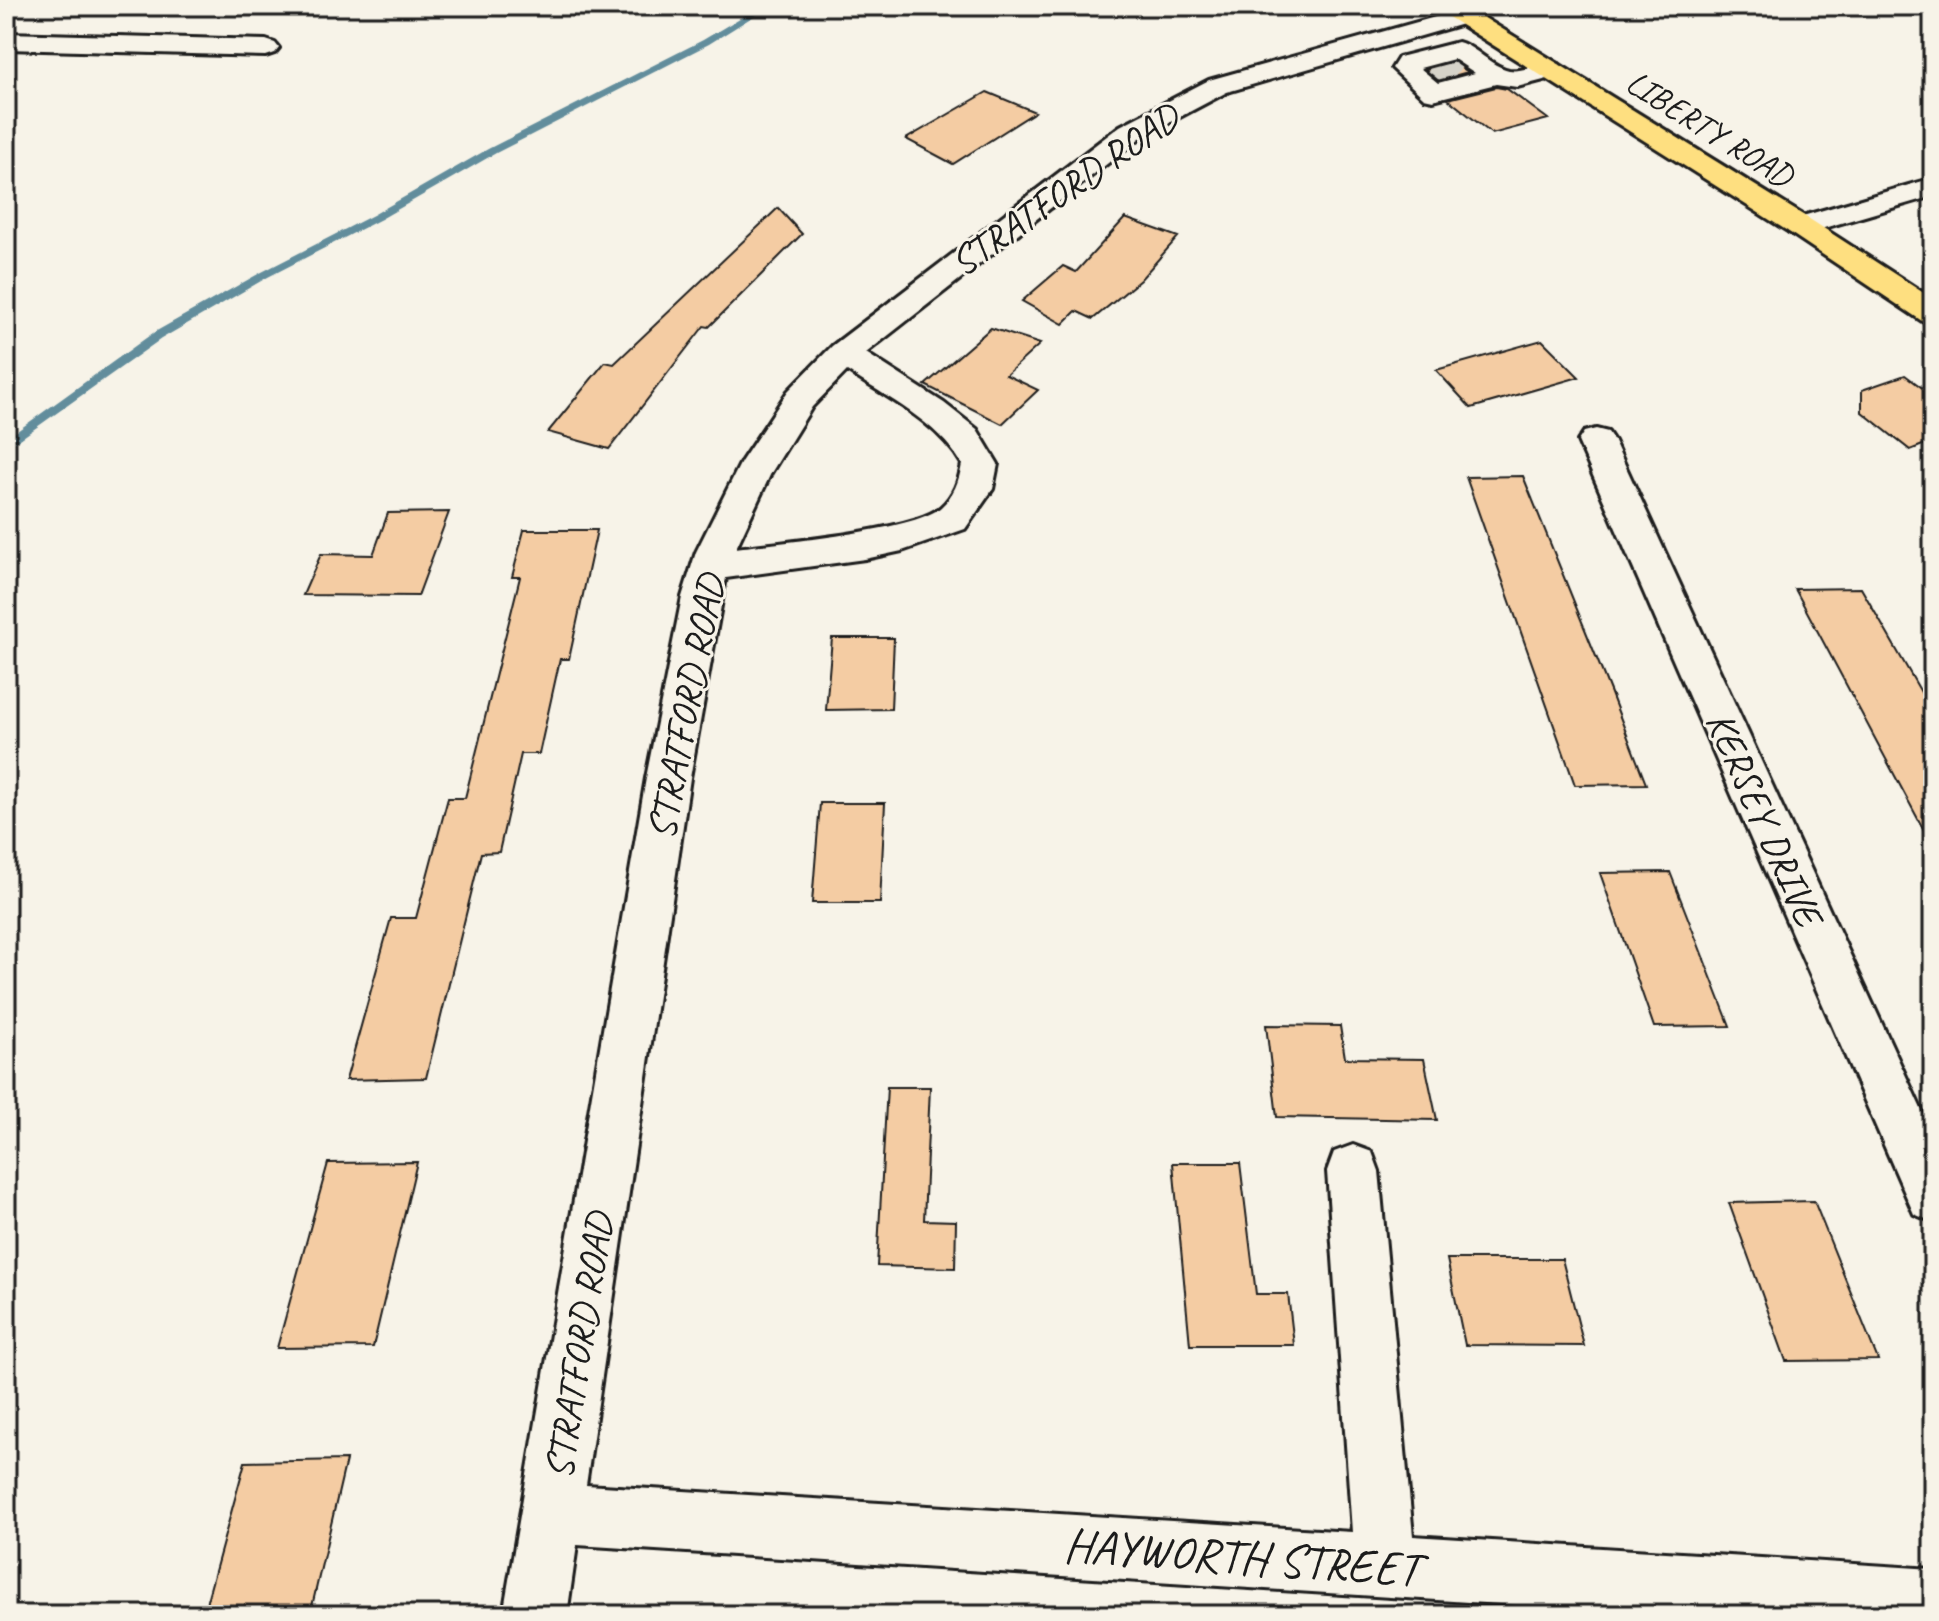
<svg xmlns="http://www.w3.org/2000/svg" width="1939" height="1621" viewBox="0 0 1939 1621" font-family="Caveat,sans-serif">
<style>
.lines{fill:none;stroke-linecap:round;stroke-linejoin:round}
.stream{fill:#628d9c;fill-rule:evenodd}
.building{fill:#f4cca3;stroke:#1c1c1c;stroke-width:2}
.minor-tunnel{stroke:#d6d3c9;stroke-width:28;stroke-dasharray:28 14;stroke-linecap:butt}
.minor-casing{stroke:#1c1c1c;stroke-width:6}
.major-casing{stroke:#1c1c1c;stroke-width:6}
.minor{fill:#f7f3e8;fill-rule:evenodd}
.major{fill:#fedf80;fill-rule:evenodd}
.labels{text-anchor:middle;stroke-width:6;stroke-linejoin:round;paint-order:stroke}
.far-street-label{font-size:34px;fill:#1c1c1c;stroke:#f7f3e8}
.street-label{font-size:40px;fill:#1c1c1c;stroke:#f7f3e8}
.near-street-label{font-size:48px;fill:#1c1c1c;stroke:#f7f3e8}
</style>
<rect width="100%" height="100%" fill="#f7f3e8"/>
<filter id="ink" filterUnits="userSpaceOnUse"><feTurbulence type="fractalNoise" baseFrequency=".0125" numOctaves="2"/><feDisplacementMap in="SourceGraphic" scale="16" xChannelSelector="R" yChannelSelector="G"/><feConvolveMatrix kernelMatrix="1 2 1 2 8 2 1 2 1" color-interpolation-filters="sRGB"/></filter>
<g filter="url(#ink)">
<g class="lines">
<path class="stream" d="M760 6H770L709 44 496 153 381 219 268 277 161 339 6 449V439L153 333 260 273 373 215 488 149 703 40Z"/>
</g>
<path class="building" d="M1453 62 1468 72 1439 80 1426 69Z
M1496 87 1507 89 1548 119 1492 134 1448 99Z
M987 92 1035 112 953 164 906 139Z
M778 208 802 234 709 327 704 326 609 449 548 432 605 362 614 364Z
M1125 218 1178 237 1140 280 1093 319 1076 311 1063 324 1022 301 1063 266 1076 272Z
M991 328 1040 344 1006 375 1038 390 1002 424 925 385Z
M1542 340 1579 377 1471 408 1436 370Z
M1905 375 1933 396V441L1910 450 1862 412V390Z
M1523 476 1610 691 1646 784 1575 785 1466 477Z
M449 512 418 596 303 595 321 554 373 555 388 513Z
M524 530H597L569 659H560L539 754H521L499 852 481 853 426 1078 346 1080 391 918H416L448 798H465L520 577H512Z
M1861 588 1933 713V847L1795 589Z
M832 638H894L891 709 826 710Z
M820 803H885L880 903H812Z
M1670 872 1730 1026 1654 1027 1600 873Z
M1266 1025 1340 1026 1345 1058 1424 1059 1437 1120 1277 1117Z
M887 1087H930L924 1220 956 1221 955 1268 877 1266Z
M417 1162 373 1347 277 1348 328 1163Z
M1173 1163H1240L1256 1294H1288L1294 1345H1190Z
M1814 1201 1878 1360 1786 1361 1729 1203Z
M1447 1259H1562L1584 1346 1465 1345Z
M346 1460 310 1615H203L245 1462Z"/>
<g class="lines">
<path class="minor-tunnel" d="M1434 63 1453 78"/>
<defs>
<path id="minor" d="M1464 9 1473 11 1476 16 1473 21 1227 92 1140 138 866 353 944 403 977 429 998 464 993 489 965 529 902 551 865 559 726 578 690 778 586 1485 1352 1532 1327 1171 1334 1152 1353 1145 1372 1152 1379 1171 1413 1536 1933 1569V1615H1674L577 1545 567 1615H503L646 778 682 597 696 552 741 462 788 391 832 346 1120 126 1209 80ZM847 371C886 397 938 422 962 464 959 481 954 495 941 507 916 531 775 543 736 548L771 473 812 407Z
M6 33 266 40 275 43 279 48 275 53 266 56 6 49Z
M1458 42C1477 47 1490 66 1509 70 1526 73 1542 60 1559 64L1563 70 1559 76 1517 87 1496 84 1433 100 1424 98 1392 68 1399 57ZM1454 59 1475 73 1438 83 1420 68Z
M1933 178V196L1800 235 1789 232 1785 226 1789 220Z
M1596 429 1608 432 1614 441 1933 1135V1222L1914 1214 1578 441 1584 432Z"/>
<path id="major" d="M1436 6H1465L1811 220 1933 299V324L1922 321 1789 232 1439 11Z"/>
</defs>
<use href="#minor" class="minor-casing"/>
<use href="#major" class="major-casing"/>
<use href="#minor" class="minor"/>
<use href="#major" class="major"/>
</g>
</g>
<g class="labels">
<g class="far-street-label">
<text transform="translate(1710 128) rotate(32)" y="12">LIBERTY ROAD</text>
</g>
<g class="street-label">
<text transform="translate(1064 189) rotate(-35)" y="14">STRATFORD ROAD</text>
<text transform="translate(685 707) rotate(-79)" y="14">STRATFORD ROAD</text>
<text transform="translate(1765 818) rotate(66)" y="14">KERSEY DRIVE</text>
<text transform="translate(578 1346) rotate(-81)" y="14">STRATFORD ROAD</text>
</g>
<g class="near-street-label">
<text transform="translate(1242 1556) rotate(4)" y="17">HAYWORTH STREET</text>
</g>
</g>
<rect width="1939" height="1621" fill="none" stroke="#f7f3e8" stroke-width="32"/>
<rect x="16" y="16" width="1907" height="1589" fill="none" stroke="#1c1c1c" stroke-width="3" filter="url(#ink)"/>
</svg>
